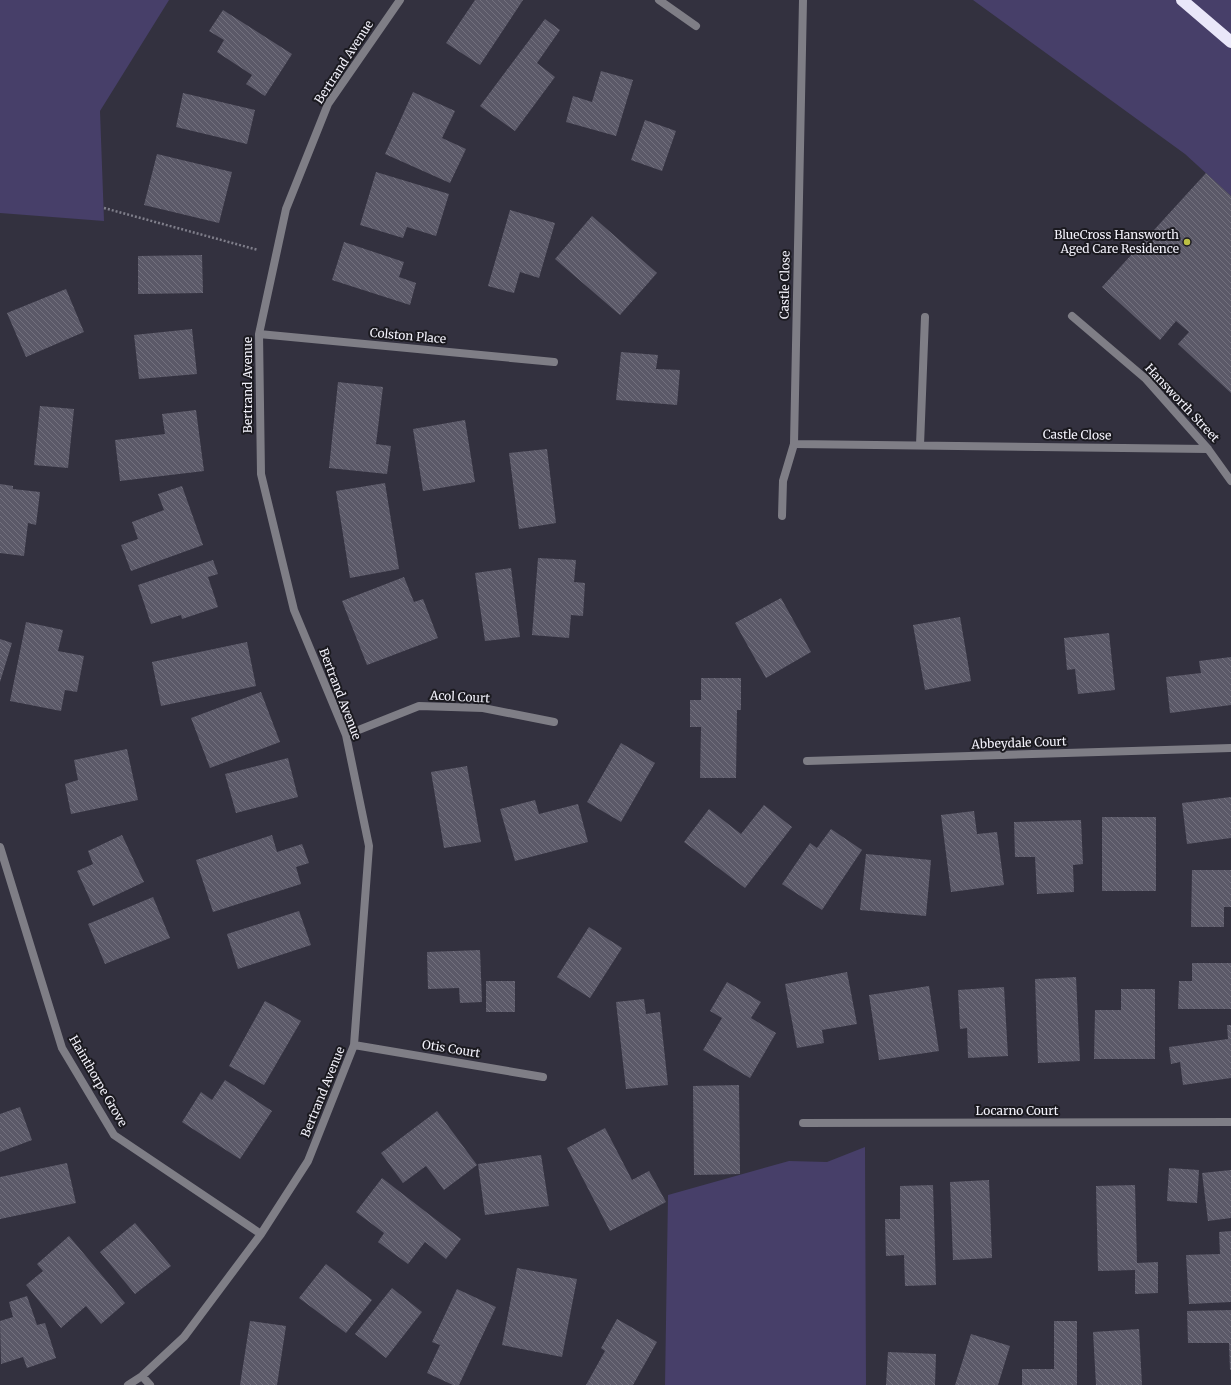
<svg xmlns="http://www.w3.org/2000/svg" width="1231" height="1385" viewBox="0 0 1231 1385" font-family="Merriweather,serif">
<style>
.green{fill:#473f69}
.building{fill:url(#building-back-hatch)}
.lines{fill:none;stroke-linecap:round;stroke-linejoin:round}
.path{stroke:#7f7e8a;stroke-width:2.5;stroke-dasharray:2 2;stroke-linecap:butt}
.lane{stroke:#7f7e86;stroke-width:8}
.street{stroke:#7f7e86;stroke-width:8}
.highway{stroke:#e9e7f9;stroke-width:12}
.poi-dot{fill:#bbc044;stroke:#1b1a20;stroke-width:1.5}
.labels{text-anchor:middle;stroke-width:4;stroke-linejoin:round;paint-order:stroke}
.street-label{font-size:12px;fill:#f2f1fa;stroke:#1b1a20}
.poi-label{font-size:12px;fill:#f2f1fa;stroke:#1b1a20;text-anchor:end}
</style>
<defs>
<pattern id="building-back-hatch" width="6" height="6" patternUnits="userSpaceOnUse"><rect width="6" height="6" fill="#5b5968"/><path d="M-1 5l2 2M0 0l6 6M5-1l2 2" fill="none" stroke="#73717e"/></pattern>
</defs>
<rect width="100%" height="100%" fill="#33313f"/>
<path class="green" d="M0 0H169L100 111 104 221 0 213Z
M973 0H1231V196L1185 154Z
M865 1147 866 1385H665L668 1195 789 1161 827 1162Z"/>
<path class="building" d="M475 0H523L480 65 446 43Z
M223 10 292 54 265 96 246 84 252 75 217 52 224 40 209 31Z
M545 19 560 30 537 63 555 77 515 131 480 106Z
M601 71 633 80 616 136 566 122 573 96 592 102Z
M413 92 455 111 442 138 466 149 450 183 385 154Z
M183 93 255 110 247 144 176 127Z
M645 120 676 131 662 171 631 160Z
M157 154 232 172 219 223 144 205Z
M376 172 449 194 436 236 407 227 403 238 360 225Z
M1206 173 1231 196V393L1178 344 1189 332 1176 321 1160 340 1102 287Z
M510 210 555 223 539 278 520 272 514 293 488 286Z
M592 216 657 273 620 315 555 259Z
M344 242 404 262 399 277 416 283 410 305 332 280Z
M202 255 203 293 138 294V256Z
M66 289 84 332 26 357 7 313Z
M192 329 197 374 139 379 134 335Z
M621 352 658 355 656 369 680 370 677 405 616 400Z
M338 382 383 387 376 444 391 446 387 474 329 468Z
M40 406 74 409 68 468 34 465Z
M196 410 204 471 120 481 115 440 165 434 162 414Z
M465 420 475 482 423 491 413 429Z
M547 449 556 523 519 529 509 453Z
M385 483 399 569 350 578 336 491Z
M0 484 13 486V489L40 492 36 525 28 523 24 556 0 553Z
M182 486 203 545 131 571 121 545 138 539 132 522 164 510 158 494Z
M538 558 576 560 574 582 585 583 583 616 571 615 569 638 532 635Z
M213 560 218 574 208 577 218 607 182 619 181 615 151 624 138 585Z
M511 568 520 637 485 641 475 573Z
M404 577 414 602 423 599 438 638 367 665 342 601Z
M781 598 811 652 766 678 735 623Z
M960 617 971 681 925 690 913 625Z
M26 622 63 630 58 651 84 656 77 692 65 690 61 711 10 701Z
M1109 633 1115 690 1078 694 1075 669 1067 670 1064 638Z
M0 639 12 643 0 682Z
M247 642 256 686 161 706 152 662Z
M1231 657V705L1170 713 1166 677 1201 673 1199 661Z
M701 678H741V710H737L736 778H700L701 727H690V700H701Z
M261 692 280 742 210 768 191 718Z
M621 743 655 763 621 822 587 802Z
M127 749 138 800 71 814 65 784 78 780 74 760Z
M288 758 298 797 236 813 225 774Z
M467 766 481 842 444 848 431 772Z
M1231 797V838L1187 844 1182 803Z
M535 800 539 814 578 804 588 842 515 861 500 809Z
M764 805 792 827 745 888 684 842 709 809 741 834Z
M974 811 977 834 997 832 1004 885 951 892 941 815Z
M1102 817H1156V891H1102Z
M1081 820 1083 864 1073 865 1074 892 1037 894 1035 857H1015L1014 822Z
M831 829 862 850 822 910 782 884 810 843 817 848Z
M122 835 144 882 93 906 77 871 93 864 88 851Z
M272 835 277 852 302 844 309 863 296 867 301 884 213 912 196 860Z
M866 854 931 860 926 916 860 910Z
M1192 870H1231V907H1224V927H1191Z
M153 897 170 938 105 964 88 924Z
M299 911 311 945 238 969 227 934Z
M589 927 622 948 590 998 557 977Z
M480 950 482 1002 460 1003 459 988 428 989 427 952Z
M1192 963H1231V1009H1178L1179 981H1192Z
M847 972 857 1024 822 1030 824 1043 797 1048 785 984Z
M1076 977 1080 1061 1038 1063 1035 979Z
M486 981H515V1012H486Z
M727 982 761 1002 751 1018 776 1033 750 1078 703 1050 722 1018 710 1011Z
M929 986 939 1051 879 1060 869 995Z
M1004 987 1008 1056 968 1058 967 1028 960 1029 958 990Z
M1121 989H1155V1059H1094L1095 1010H1121Z
M644 999 646 1014 660 1012 668 1085 626 1089 616 1002Z
M265 1001 301 1021 264 1085 229 1066Z
M1227 1025H1231V1078L1183 1085 1180 1062 1171 1064 1169 1047 1228 1039Z
M225 1080 272 1111 240 1159 182 1122 201 1092 212 1100Z
M739 1085 740 1174 694 1175 693 1086Z
M20 1107 32 1140 0 1152V1114Z
M437 1111 477 1165 444 1190 426 1166 403 1183 381 1153Z
M605 1128 632 1180 649 1171 666 1202 610 1231 567 1148Z
M541 1155 549 1206 485 1215 478 1164Z
M67 1163 76 1203 0 1219V1177Z
M1169 1168 1199 1170 1197 1203 1167 1201Z
M1231 1170V1218L1208 1221 1202 1173Z
M382 1178 461 1239 446 1259 425 1242 408 1264 378 1242 384 1233 356 1212Z
M989 1180 992 1258 953 1260 950 1182Z
M933 1185 936 1285 905 1286 904 1255 886 1256 885 1219H900V1186Z
M1135 1185 1137 1263 1158 1262V1293L1135 1294V1270L1098 1271 1096 1186Z
M135 1223 171 1266 135 1294 100 1252Z
M1231 1231V1302L1189 1304 1186 1255 1220 1254 1219 1232Z
M69 1236 125 1303 101 1324 86 1306 61 1328 26 1285 43 1271 37 1264Z
M326 1264 372 1300 346 1333 299 1298Z
M517 1268 577 1279 562 1357 502 1345Z
M392 1288 422 1312 386 1358 355 1334Z
M457 1289 496 1307 459 1385H453L427 1373 440 1345 432 1342Z
M27 1296 37 1325 45 1323 56 1358 27 1368 23 1357 1 1364 0 1321 13 1317 9 1302Z
M1231 1310V1370H1230L1229 1343H1188L1187 1311Z
M617 1319 657 1342 633 1385H586L605 1351 601 1348Z
M250 1321 286 1326 277 1385H240Z
M1054 1321H1077V1385H1022V1369H1054Z
M1139 1329 1142 1385H1096L1093 1332Z
M971 1334 1010 1346 998 1385H955Z
M888 1352 936 1354 935 1385H886Z"/>
<g class="lines">
<path class="path" d="M104 208 258 250"/>
<path class="lane" d="M782 516 783 481 794 444"/>
<path class="street" d="M659 0 696 26
M803 0 794 444 1208 449
M1072 316 1146 379 1208 449 1231 481
M259 334 554 362
M920 445 925 317
M346 735 419 706 483 708 554 722
M807 761 1231 748
M0 847 62 1048 114 1135 261 1234
M354 1045 543 1077
M803 1123 1231 1122
M142 1376 150 1385
M128 1385 142 1376 184 1337 261 1234 308 1161 354 1045 369 846 346 735 294 610 261 474 259 334 286 209 328 104 400 0"/>
<path class="highway" d="M1182 0 1231 42"/>
</g>
<circle class="poi-dot" cx="1187" cy="242" r="4"/>
<g class="labels">
<g class="street-label">
<text transform="translate(344 62) rotate(-57)" y="4">Bertrand Avenue</text>
<text transform="translate(785 285) rotate(-89)" y="4">Castle Close</text>
<text transform="translate(408 336) rotate(5)" y="4">Colston Place</text>
<text transform="translate(248 385) rotate(-90)" y="4">Bertrand Avenue</text>
<text transform="translate(1182 403) rotate(47)" y="4">Hansworth Street</text>
<text transform="translate(1077 435) rotate(1)" y="4">Castle Close</text>
<text transform="translate(340 694) rotate(69)" y="4">Bertrand Avenue</text>
<text transform="translate(460 697) rotate(3)" y="4">Acol Court</text>
<text transform="translate(1019 743) rotate(-2)" y="4">Abbeydale Court</text>
<text transform="translate(451 1049) rotate(9)" y="4">Otis Court</text>
<text transform="translate(98 1081) rotate(60)" y="4">Hainthorpe Grove</text>
<text transform="translate(323 1092) rotate(-68)" y="4">Bertrand Avenue</text>
<text x="1017" y="1115">Locarno Court</text>
</g>
<g class="poi-label">
<text x="1179" y="239">BlueCross Hansworth<tspan x="1179" dy="14">Aged Care Residence</tspan></text>
</g>
</g>
</svg>
